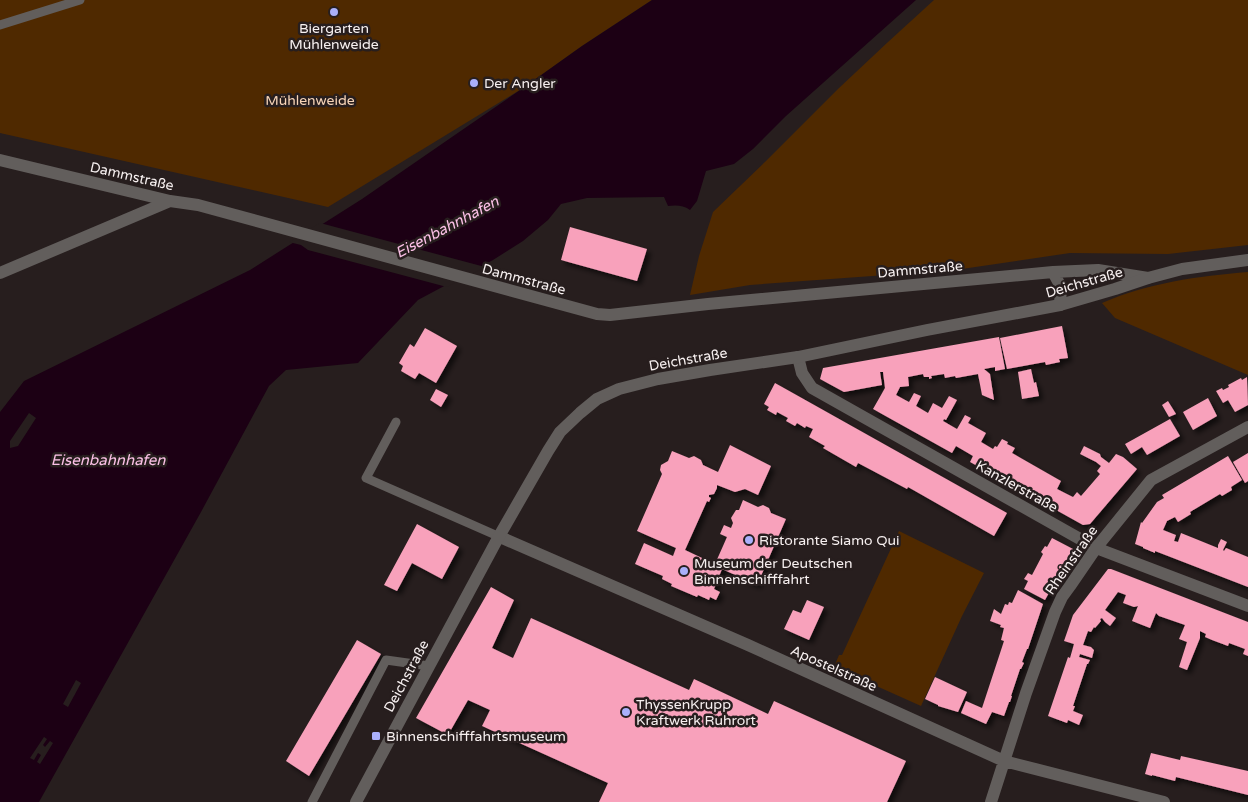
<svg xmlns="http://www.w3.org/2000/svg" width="1248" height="802" viewBox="0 0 1248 802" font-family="'Varela Round',sans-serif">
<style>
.green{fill:#4f2900}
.water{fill:#1c0014}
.pier{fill:#271e1e}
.building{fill:#f8a1bb;filter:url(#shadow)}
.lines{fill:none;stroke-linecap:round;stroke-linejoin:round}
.service{stroke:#625e5c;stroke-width:9}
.minor{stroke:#625e5c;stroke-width:12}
.tertiary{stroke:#625e5c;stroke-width:12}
.poi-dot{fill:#aab0fb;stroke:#271e1e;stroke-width:2}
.labels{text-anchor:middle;stroke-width:5;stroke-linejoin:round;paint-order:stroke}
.poi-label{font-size:14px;fill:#f7f0f0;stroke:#271e1e;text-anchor:start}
.park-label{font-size:14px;fill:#f8d5b8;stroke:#271e1e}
.street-label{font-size:14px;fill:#f7f0f0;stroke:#271e1e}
.water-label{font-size:15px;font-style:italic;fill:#fbc0e6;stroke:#271e1e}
</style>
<defs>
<filter id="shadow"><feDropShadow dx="4" dy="4" stdDeviation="2.5" flood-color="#0009"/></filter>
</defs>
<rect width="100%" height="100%" fill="#271e1e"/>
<path class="green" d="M0 0H652L582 46 523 88 328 207 0 133Z
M934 0H1248V245L1168 254 1070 253 955 270 750 285 690 295 699 256 713 212 766 161 839 88 888 42Z
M1248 272V375L1115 318 1102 303C1148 283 1198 276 1248 272Z
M899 531 984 573 962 616 921 706 834 667 839 655H842Z"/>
<path class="water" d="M652 0H916L786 116 753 149 734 164 706 171 697 201 690 210C683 205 676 205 668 206L664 197 587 198 561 204 548 220 523 241 493 260 418 300 358 363 286 370 269 386 201 512 39 802H0V412L24 381 250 270 362 199 523 88 582 46Z"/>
<path class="pier" d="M320 223 485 267 447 287 308 250 301 245 289 242Z
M29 413 36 418 18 446 10 448V441Z
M76 680 81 683 68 707 63 704Z
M44 737 47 739 43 745 45 747 50 741 53 743 40 764 37 762 41 755 38 753 34 760 30 758Z"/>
<path class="building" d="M570 227 647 249 637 281 561 260Z
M1062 326 1068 358 1059 359 1060 362 1046 365 1045 362 1007 369 1000 338Z
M425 328 457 346 436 383 419 373 415 379 401 371 403 366 399 363 410 344 414 347Z
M999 337 1005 369 995 371V367L984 369 990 374 994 400 982 395 978 374 956 378 955 376 945 378 944 374 931 376 932 378 929 379V377H924L923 374 908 377 909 386 900 387 896 395 909 402 914 393 921 396 916 406 928 413 933 403 942 408 949 396 957 400 946 420 944 419 943 421 957 429 965 415 971 418 968 423 986 433 981 442 993 449 995 446 997 447 1002 439 1008 442 1007 444 1015 448 1012 453 1061 481 1057 489 1073 497 1077 492 1081 496 1100 474 1097 471 1101 466 1096 462 1080 454 1084 446 1100 454 1101 457 1109 463 1116 454 1123 457 1137 469 1090 524 1083 525 970 462 973 456 956 446 952 453 873 409 885 388 883 372H880L882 385 844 392 820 379 823 368Z
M1031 369 1034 383 1036 382 1039 396 1022 399 1018 372Z
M1247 377 1248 405 1235 412 1228 400 1223 403 1216 391 1222 388 1223 390 1229 387 1228 385 1241 378 1242 380Z
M775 383 1007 513 994 536 908 487 907 489 858 463 856 467 823 448 825 446 809 437 813 429 806 426 805 428 797 423 795 426 786 421 788 418 777 412 776 415 767 410 769 407 764 404Z
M436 389 448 395 441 407 430 400Z
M1208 398 1217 416 1193 430 1183 412Z
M1168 401 1176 414 1169 417 1162 405Z
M1170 419 1180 436 1147 455 1142 447 1131 454 1125 444Z
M730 445 771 466 758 495 745 489 735 492 717 485V488L714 494 709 495V497L711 498 709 502 707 501 685 550 715 564 727 537 720 534 724 525 731 528 733 523 731 518 736 510H739L743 500 758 507 763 505 769 508 771 513 786 519 757 585 722 569 714 589 720 592 716 600 710 597 709 600 698 595 697 597 671 586 672 584 662 579 663 576 635 564 644 543 673 556 676 548 637 531 662 474 660 470 661 465 668 461 672 451 689 458 694 456 701 460 703 465 718 472Z
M1248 453V481L1245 483 1233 462Z
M1228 456 1242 480 1231 487 1232 490 1222 496 1220 494 1190 512 1191 514 1178 522 1175 517 1167 521 1163 530 1176 535 1174 541 1178 542 1181 533 1218 548V545L1221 539 1227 542 1223 550 1224 551 1226 548 1248 557V587L1155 551V553L1143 548V547L1135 544 1141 522 1142 523 1157 502 1164 498 1162 495Z
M417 524 459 547 442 579 412 563 397 591 384 585Z
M1052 538 1073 549 1045 600 1024 589 1028 581 1024 579 1028 573 1032 575 1043 554 1041 552 1045 546 1047 547Z
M1108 569H1111L1248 622V656L1243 654 1245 649 1229 643 1228 646 1212 640 1205 637 1206 634 1200 631V638L1187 670 1179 667 1187 642 1179 639 1185 625 1159 616 1156 613 1150 628 1132 621 1138 606 1134 607 1123 603 1126 595 1118 592 1105 610 1116 618 1110 626 1105 622 1102 618 1100 619 1101 621 1095 628 1094 627 1091 632 1088 631 1083 645 1091 647 1094 650 1092 658 1080 654 1079 657 1090 660 1088 664H1087L1073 706H1075L1073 711 1083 715 1079 725 1068 720 1067 723 1048 716 1068 657 1070 658 1074 644 1064 641 1073 615Z
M491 587 514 600 492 648 513 658 531 618 689 690 694 679 768 714 774 701 906 761 887 802H599L608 783 482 726 490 710 468 700 448 735 416 718Z
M1018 590 1043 604 1028 649H1027L1022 662 1024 663 1021 669H1020L1011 696H1012L1010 702H1009L1004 716 992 712 986 724 961 713 966 701 982 708 1004 641 1001 640 1004 628 1000 627 1001 625 990 621 994 609 1001 614 1005 604 1008 605 1009 602 1012 603Z
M807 600 824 607 809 640 784 629 793 610 801 613Z
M357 640 381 654 309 776 286 761Z
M935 677 967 692 958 712 938 706V705L925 699Z
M1151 753 1180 760 1181 756 1248 771V795L1176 777 1175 781 1152 775V776L1145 774Z"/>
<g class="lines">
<path class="service" d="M0 25 80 0
M396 422 366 478 500 537
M312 802 386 660 429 666"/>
<path class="minor" d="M0 160 170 201 198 205 597 314 610 315 708 304 1053 272 1098 270 1148 278
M1053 272 1061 287 1060 305
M0 273 170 201
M798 357 802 373 812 388 1096 548 1248 606
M500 537 748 645 1004 761 1164 802
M991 802 1026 693 1055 612 1062 597 1070 586 1096 548 1151 480 1248 427"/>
<path class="tertiary" d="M356 802 498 538 548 451 560 432 580 413 597 399 619 389 658 379 710 370 798 357 927 330 1060 305 1115 289 1148 278 1182 269 1248 260"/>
</g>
<g class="poi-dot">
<circle cx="334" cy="12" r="5"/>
<circle cx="474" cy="83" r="5"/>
<circle cx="749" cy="540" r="5"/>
<circle cx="684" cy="571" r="5"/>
<circle cx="626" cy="712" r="5"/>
<rect x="371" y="731" width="10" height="10" rx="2.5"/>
</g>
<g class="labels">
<g class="poi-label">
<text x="334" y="33" text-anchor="middle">Biergarten<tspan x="334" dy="16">Mühlenweide</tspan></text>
<text x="484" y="88">Der Angler</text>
<text x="759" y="545">Ristorante Siamo Qui</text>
<text x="694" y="568">Museum der Deutschen<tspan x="694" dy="16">Binnenschifffahrt</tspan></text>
<text x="636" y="709">ThyssenKrupp<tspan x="636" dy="16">Kraftwerk Ruhrort</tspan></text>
<text x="386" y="741">Binnenschifffahrtsmuseum</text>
</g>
<g class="park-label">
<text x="310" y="105">Mühlenweide</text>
</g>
<g class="street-label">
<text transform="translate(132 176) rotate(13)" y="5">Dammstraße</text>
<text transform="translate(920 269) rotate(-5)" y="5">Dammstraße</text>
<text transform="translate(524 279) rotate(15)" y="5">Dammstraße</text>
<text transform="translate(1084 282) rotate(-16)" y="5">Deichstraße</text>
<text transform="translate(688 359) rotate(-10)" y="5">Deichstraße</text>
<text transform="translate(1017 486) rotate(29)" y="5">Kanzlerstraße</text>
<text transform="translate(1071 560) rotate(-55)" y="5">Rheinstraße</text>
<text transform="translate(834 668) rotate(24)" y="5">Apostelstraße</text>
<text transform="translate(406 676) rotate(-62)" y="5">Deichstraße</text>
</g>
<g class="water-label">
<text transform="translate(447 227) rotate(-28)" y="5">Eisenbahnhafen</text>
<text x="108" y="465">Eisenbahnhafen</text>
</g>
</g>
</svg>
